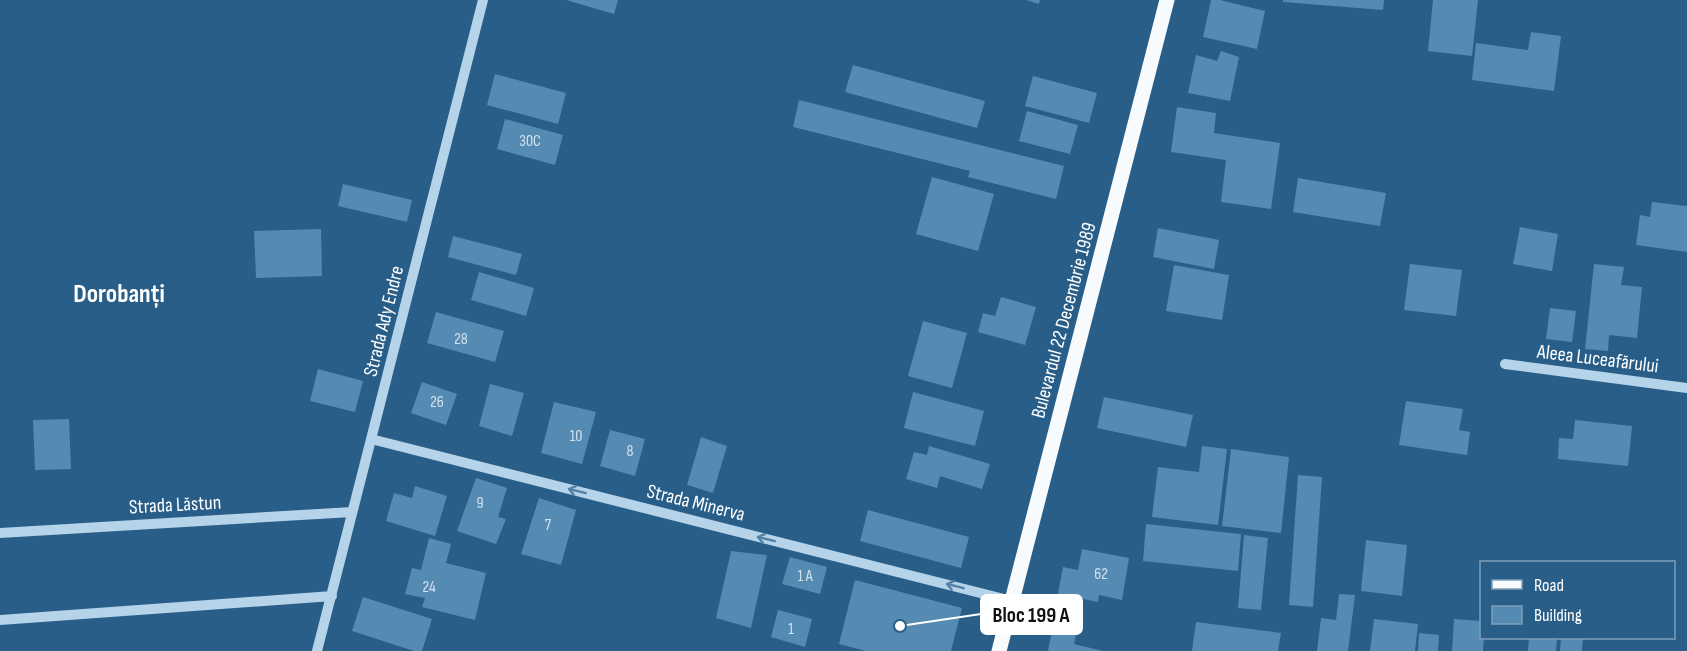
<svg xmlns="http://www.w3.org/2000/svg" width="1687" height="651" viewBox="0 0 1687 651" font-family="'Sofia Sans Condensed',sans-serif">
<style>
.building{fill:#558ab2}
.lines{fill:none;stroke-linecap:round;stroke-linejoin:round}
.minor{stroke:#b5d3e9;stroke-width:10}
.major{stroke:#f7fbfe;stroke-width:15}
.oneway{stroke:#5281a5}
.labels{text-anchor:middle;stroke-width:4.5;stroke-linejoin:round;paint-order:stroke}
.number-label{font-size:16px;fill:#d4e2ec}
.street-label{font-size:20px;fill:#fff;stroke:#285e88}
.district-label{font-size:26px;font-weight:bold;fill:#fff;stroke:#285e88}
.leader{fill:none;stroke:#fff;stroke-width:2}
.callout-dot{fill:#fff;stroke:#285e88;stroke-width:2}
.callout{fill:#fff;stroke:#fff;stroke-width:2}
.callout-label{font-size:21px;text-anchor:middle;font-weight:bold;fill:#111}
</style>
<rect width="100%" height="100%" fill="#285e88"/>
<path class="building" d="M566 0H618L614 14Z
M1026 0H1040L1039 4Z
M1211 0H1220L1265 11 1257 49 1203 37Z
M1283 0H1384L1383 10 1283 2Z
M1433 0H1478L1472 56 1428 51Z
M1531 32 1561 36 1554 91 1472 80 1476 43 1528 50Z
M1221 51 1239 57 1230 101 1188 93 1196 55 1217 61Z
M853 65 985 101 977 128 845 92Z
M495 74 566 93 558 124 487 105Z
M1033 76 1097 93 1089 123 1025 106Z
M799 100 1064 166 1056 199 968 177 970 171 793 127Z
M1177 107 1216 113 1214 133 1280 143 1271 209 1221 202 1226 160 1171 152Z
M1027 111 1078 125 1070 154 1019 141Z
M505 119 563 135 555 165 497 149Z
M932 177 994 194 978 251 916 234Z
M1298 178 1386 193 1380 226 1293 212Z
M343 184 412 200 407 222 338 206Z
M1652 202 1687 206V252L1636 245 1640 215 1650 217Z
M1520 227 1558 234 1552 271 1513 264Z
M1158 228 1219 240 1214 269 1153 257Z
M321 229 322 276 256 278 254 231Z
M453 236 522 254 516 275 448 257Z
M1410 264 1462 270 1456 316 1404 310Z
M1594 264 1624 267 1621 285 1642 287 1637 338 1609 335 1608 351 1585 349Z
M1174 265 1229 275 1222 320 1166 311Z
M479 272 534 288 526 316 471 300Z
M1001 297 1036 307 1025 345 978 332 983 313 995 316Z
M1550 308 1576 311 1572 342 1546 339Z
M436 312 504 331 495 362 427 343Z
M923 321 967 333 952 388 908 376Z
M318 369 363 381 355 412 310 401Z
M422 382 457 394 446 425 411 413Z
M490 384 524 393 512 436 479 426Z
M913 392 984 411 975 446 904 428Z
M1104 397 1193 415 1186 447 1097 428Z
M1406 401 1463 409 1459 430 1470 432 1467 455 1399 445Z
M554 402 596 412 582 464 541 453Z
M69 419 71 469 35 470 33 420Z
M1575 420 1632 426 1628 466 1558 459 1559 438 1573 439Z
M610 430 645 439 635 476 600 466Z
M701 437 727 446 713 493 687 485Z
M929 446 990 464 982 489 940 476 937 488 906 479 914 452 927 455Z
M1202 446 1227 449 1218 525 1152 517 1158 467 1199 472Z
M1231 449 1289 457 1281 533 1222 526Z
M1298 475 1322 477 1313 607 1289 605Z
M476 478 507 488 498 517 506 519 496 544 457 531Z
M415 486 447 496 435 536 386 521 394 493 412 498Z
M539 498 576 510 561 565 521 554Z
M868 510 969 537 961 568 860 541Z
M1146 524 1241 534 1238 571 1143 561Z
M1244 535 1268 538 1261 610 1238 608Z
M429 538 451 544 446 563 486 573 475 620 422 607 425 598 405 594 412 568 421 570Z
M1366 540 1407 545 1402 596 1361 591Z
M1082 549 1129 558 1122 600 1099 595 1098 602 1058 594 1063 567 1078 570Z
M731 551 767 555 751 628 716 618Z
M790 557 827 567 820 594 782 584Z
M855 580 962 608 951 651H866L839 644Z
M1339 594 1355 595 1348 651H1317L1321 618 1336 620Z
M363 597 432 619 422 651H414L352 631Z
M778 610 812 619 805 647 771 637Z
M1055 615 1079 620 1074 644 1103 651H1048Z
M1374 619 1418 624 1415 651H1370Z
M1454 619 1482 621V638H1484L1483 651H1452Z
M1196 622 1281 633 1278 651H1192Z
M1419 633 1439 635 1438 651H1418Z
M1529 638H1557L1556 651H1528Z
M1561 638H1583L1582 651H1560Z"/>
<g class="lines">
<path class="minor" d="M1505 364 1687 388
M371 439 1012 601
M0 533 352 512
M0 620 332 596
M317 651 483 0"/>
<path class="major" d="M999 651 1167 0"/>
</g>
<defs><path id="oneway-shaft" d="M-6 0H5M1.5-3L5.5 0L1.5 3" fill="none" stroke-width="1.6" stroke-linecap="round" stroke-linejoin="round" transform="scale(1.5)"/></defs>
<g class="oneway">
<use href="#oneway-shaft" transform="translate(577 491) rotate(-166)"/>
<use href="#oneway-shaft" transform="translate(766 539) rotate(-166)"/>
<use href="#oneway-shaft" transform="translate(955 586) rotate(-166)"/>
</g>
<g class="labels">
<g class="number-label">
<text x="530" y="146">30C</text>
<text x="461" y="344">28</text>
<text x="437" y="407">26</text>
<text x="576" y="441">10</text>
<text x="630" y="456">8</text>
<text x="480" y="508">9</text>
<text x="548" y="530">7</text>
<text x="1101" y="579">62</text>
<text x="805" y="581">1 A</text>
<text x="429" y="592">24</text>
<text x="791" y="634">1</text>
</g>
<g class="street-label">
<text transform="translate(1063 320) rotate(-75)" y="7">Bulevardul 22 Decembrie 1989</text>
<text transform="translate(383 321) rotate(-76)" y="7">Strada Ady Endre</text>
<text transform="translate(1598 358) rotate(7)" y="7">Aleea Luceafărului</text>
<text transform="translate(696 502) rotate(14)" y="7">Strada Minerva</text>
<text transform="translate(175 504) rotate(-3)" y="7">Strada Lăstun</text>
</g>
<g class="district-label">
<text x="119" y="302">Dorobanți</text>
</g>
</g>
<path class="leader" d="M900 626L981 614"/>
<circle class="callout-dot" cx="900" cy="626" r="6"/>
<rect class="callout" x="981" y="595" width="101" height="39" rx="6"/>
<g class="callout-label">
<text x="1031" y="622">Bloc 199 A</text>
</g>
<rect x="1480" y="561" width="195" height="78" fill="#285e88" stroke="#7e9eb8" stroke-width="1.5"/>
<rect x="1492" y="580" width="30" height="9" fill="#f7fbfe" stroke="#7e9eb8" stroke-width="1.5"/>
<text x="1534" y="591" font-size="18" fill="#ffffff">Road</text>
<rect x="1492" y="606" width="30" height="18" fill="#558ab2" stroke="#7e9eb8" stroke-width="1.5"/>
<text x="1534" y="621" font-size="18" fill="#ffffff">Building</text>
</svg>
